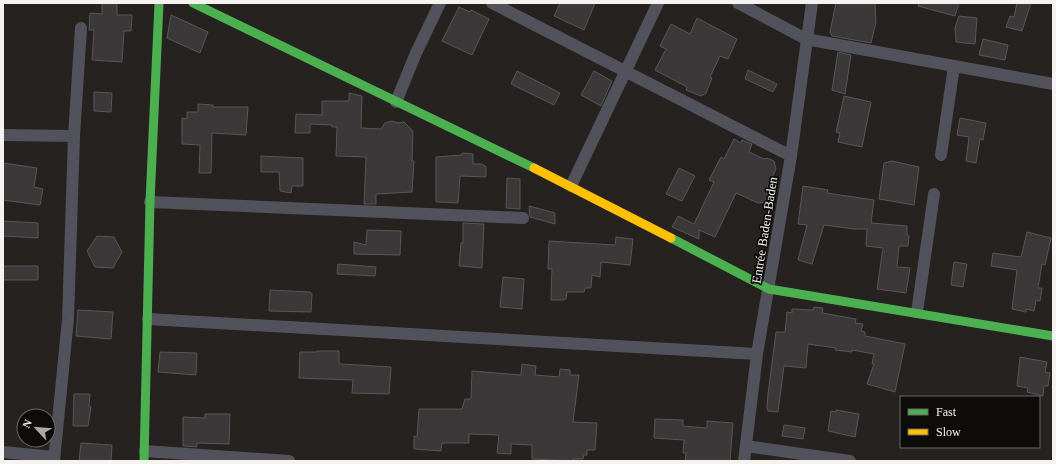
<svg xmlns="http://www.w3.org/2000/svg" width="1056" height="464" viewBox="0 0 1056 464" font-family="Georgia,serif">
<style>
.building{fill:#3a3838;stroke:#585656}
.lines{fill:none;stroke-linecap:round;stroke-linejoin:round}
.street{stroke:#51525b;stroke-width:12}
.fast{stroke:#4caf50;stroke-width:9}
.slow{stroke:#ffc107;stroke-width:9}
.labels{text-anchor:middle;stroke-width:3.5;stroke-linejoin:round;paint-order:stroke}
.street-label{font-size:13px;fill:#f5f2ef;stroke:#0e0c0a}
</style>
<rect width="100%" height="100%" fill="#252220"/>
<path class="building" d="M102 3H117V15H132L131 31H124L122 62 92 60 94 30H89L90 13 102 14Z
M560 3H595L584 30 554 16Z
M836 3H875L876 22 871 43 832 36 830 32Z
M919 3H959L955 16 918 6Z
M1017 3H1031L1022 31 1006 27 1010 16 1014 17Z
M459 7 470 12 471 10 489 19 472 55 442 41Z
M171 15 208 32 200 53 167 38Z
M959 16 977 18 975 44 956 42 955 28Z
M697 18 737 39 728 59 720 56 710 77 712 78 706 93 701 96 686 90 687 87 655 70 666 49 660 46 671 24 690 34Z
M983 39 1008 45 1005 60 979 55Z
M838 52 851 55 845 94 832 90Z
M748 70 777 84 773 92 745 79Z
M517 71 560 93 554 105 511 84Z
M594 71 612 81 601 106 581 95Z
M94 92 112 93 111 112 94 111Z
M349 93 362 96 361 128 381 129 385 123 392 121 398 123 404 122 413 131 412 161H414L412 192 376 194V204H364L366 157 336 156 337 127H332V125L310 124V133H295L296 114 322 115V101H349Z
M844 96 871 102 862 147 838 142 840 133 836 132Z
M198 104 213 105V107H248L246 135 212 133 211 173H199L200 145 182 144V118L187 119V112H198Z
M960 118 986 123 983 140 980 139 976 163 966 161 969 137 957 135Z
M734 139 741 143 742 140 752 144 749 152 764 159 767 158 774 161 776 169 765 192 768 195 765 202 758 203 736 193 715 237 699 230V239L672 227 678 216 694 224 714 182 709 180 721 157 724 159Z
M462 153 473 154V164H482L486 167V177L460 176 458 203 436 202V157L462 155Z
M261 156 303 158V186H292L291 193 280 191 279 172H261Z
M892 161 919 167 914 205 879 199 884 163Z
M3 163 37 168 34 187 43 189 40 205 3 200Z
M679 168 695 176 682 201 666 194Z
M507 178 520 179V209L506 208Z
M803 186 828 190 827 193 874 200 871 223 907 226V235L909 236 908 246H899L897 267 910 268 906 293 877 289 883 248 866 246 867 229H854L824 225 812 264 798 260 807 225 798 224Z
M529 206 555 213V224L530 217Z
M3 221 38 223V238L3 236Z
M463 223 484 224 482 268 459 266 461 243H463Z
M367 230 401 231 400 255 354 254V242L366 245Z
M1027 232 1051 238 1045 265 1042 264 1038 288H1042L1040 301 1036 300 1034 311 1026 309V312L1012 309 1017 270 991 266 993 253 1021 257Z
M97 236 114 237 122 252 113 268 95 267 87 251Z
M616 237 633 239 630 265 601 262 600 277 592 275 591 288H585L584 292H567L566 299 564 300H551L552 269H548L549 241 615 245Z
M954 262 967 264 963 287 951 285Z
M338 264 376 267 375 276 337 274Z
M3 266H38V280H3Z
M503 277 524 279 522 309 500 307Z
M270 290 310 292 312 294 311 312 269 311Z
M814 307 823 308 822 313 856 319 855 323 863 324 861 331 865 332V336L905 344 895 392 867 384 874 364H872L874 354 852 350V352L835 350 836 348 808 344 806 368 784 366 778 412 768 411 767 407 768 394 776 332H785L787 312 792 313V309L813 310Z
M78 310 113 312 111 339 76 336Z
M317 351H339V363L341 364 391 367 389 394 352 393 353 380 299 378 300 352H317Z
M160 352 197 353 196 375 158 372Z
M1020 357 1047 362 1045 372 1050 373 1048 386H1044L1043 396 1027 392 1028 388 1017 386Z
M522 364 536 366 535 375 559 377 560 369 570 370V375H579L573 422 597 423 595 450H587V455H584L583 459H573V461L532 459V445L511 444V454L497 453 499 435 469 434V443H442L441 451 414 449V436L417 437 419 409H462L465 399H471L472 371 521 375Z
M74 394H90L89 406 91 407 88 426H73Z
M836 410 859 414 855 437 828 431 831 411 836 412Z
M205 414H230L229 444 197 443V447L183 446V417L205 418Z
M655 419 683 420V426L707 428V421L733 423 730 461H685L686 453H683L684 440 654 438Z
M784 425 805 428 803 439 782 436Z
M81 443 112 445 111 461H79Z"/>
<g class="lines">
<path class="street" d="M492 3 791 156
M738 3 806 39 1053 84
M396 102 416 53 440 3
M3 135 74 136
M941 155 954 66
M571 186 658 3
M150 202 523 218
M917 312 934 194
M148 319 757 354
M746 446 850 461
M145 451 289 461
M3 452 54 457
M54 461 68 319 74 136 81 28
M744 461 757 354 791 156 812 3"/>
<path class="fast" d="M193 3 534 168
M671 238 769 289 1053 336
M144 461 150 202 159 3"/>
<path class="slow" d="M534 168 671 238"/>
</g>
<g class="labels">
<g class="street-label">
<text transform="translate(764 230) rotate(-81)" y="5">Entrée Baden-Baden</text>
</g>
</g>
<rect width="1056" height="464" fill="none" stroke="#f5f2ef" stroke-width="8"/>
<rect x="900" y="396" width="140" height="52" fill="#0e0c0a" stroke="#6a6866"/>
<rect x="908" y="409" width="20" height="6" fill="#4caf50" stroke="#6a6866"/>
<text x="936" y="416" font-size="12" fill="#f5f2ef">Fast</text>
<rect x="908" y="429" width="20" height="6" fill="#ffc107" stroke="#6a6866"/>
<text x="936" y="436" font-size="12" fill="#f5f2ef">Slow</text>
<g transform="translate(36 428) rotate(296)"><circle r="19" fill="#0e0c0a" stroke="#6a6866"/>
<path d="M0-3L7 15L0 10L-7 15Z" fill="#aca9a7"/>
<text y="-6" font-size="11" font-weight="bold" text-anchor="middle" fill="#f5f2ef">N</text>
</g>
</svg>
